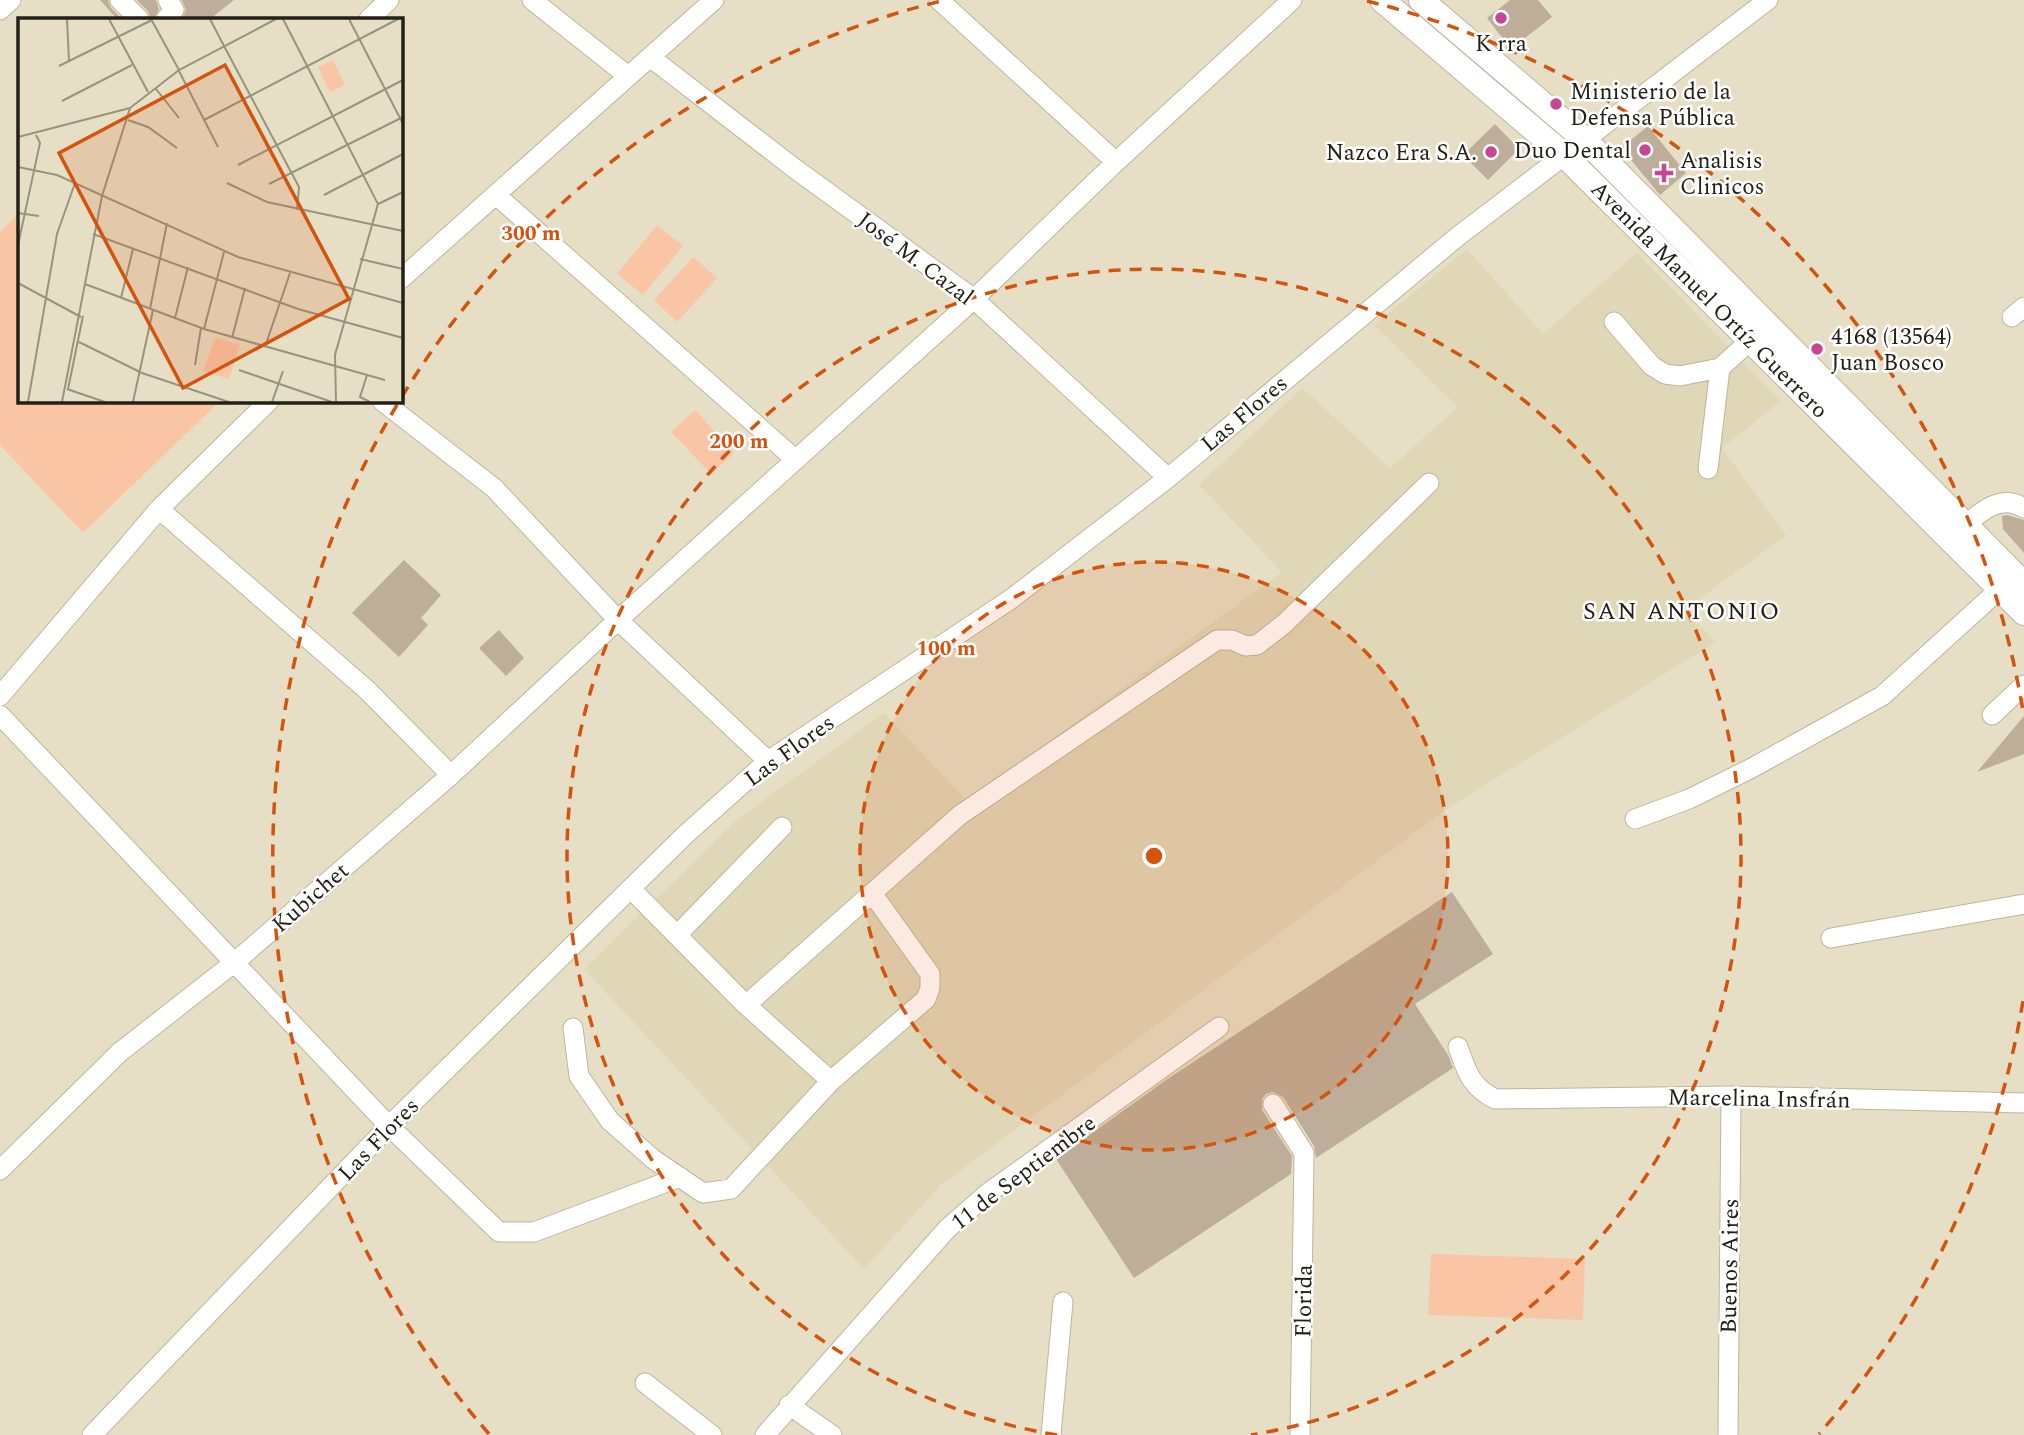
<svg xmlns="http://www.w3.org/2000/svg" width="2024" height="1435" viewBox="0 0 2024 1435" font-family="Spectral,serif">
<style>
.built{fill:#dfd7b5}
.green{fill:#fac5a5}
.building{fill:#bead98}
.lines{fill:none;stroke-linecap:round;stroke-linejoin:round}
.minor-casing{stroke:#bcb69d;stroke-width:21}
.major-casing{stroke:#bcb69d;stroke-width:26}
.minor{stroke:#fff;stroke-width:19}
.major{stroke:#fff;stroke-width:24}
.ring{fill:none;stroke:#d4530d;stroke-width:3.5;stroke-dasharray:12 9}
.poi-dot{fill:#c74690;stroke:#fff;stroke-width:2.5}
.labels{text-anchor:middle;stroke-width:5;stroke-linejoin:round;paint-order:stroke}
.poi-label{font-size:23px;fill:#232117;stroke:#fff;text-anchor:start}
.street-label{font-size:23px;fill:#232117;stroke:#fff}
.neighbourhood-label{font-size:24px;letter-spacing:2px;fill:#232117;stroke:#fff}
.inset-road{fill:none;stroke:#98937f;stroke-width:2}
.view{fill:#d4530d;fill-opacity:0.15;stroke:#d4530d;stroke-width:3.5}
.inset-edge{fill:none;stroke:#232117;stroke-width:3.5}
.centre{fill:#d4530d;stroke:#fff;stroke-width:3.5}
.ring-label{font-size:21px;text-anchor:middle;font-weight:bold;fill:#d4530d;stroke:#fff;stroke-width:5;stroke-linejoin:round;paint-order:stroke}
</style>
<rect width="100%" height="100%" fill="#e6dfc5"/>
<path class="built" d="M1467 249 1543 334 1637 253 1781 401 1722 448 1786 535 1683 611 1716 642 1448 808 941 1185 864 1269 584 969 738 819 884 713 967 801 1282 572 1199 485 1302 388 1390 468 1458 407 1374 325Z"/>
<path class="green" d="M19 213V401H220L83 533 0 445V232Z
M657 225 683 246 643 295 617 274Z
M693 257 717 278 677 322 654 300Z
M695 410 734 453 711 474 671 432Z
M1431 1254 1585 1259 1583 1320 1428 1315Z"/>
<path class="building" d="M100 0H108L111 8 122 19H117Z
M137 0H156L159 9 154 19H151L148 11Z
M182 0H234L210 19H182L186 10Z
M1510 0H1538L1552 17 1511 49 1487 18Z
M1495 124 1519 149 1488 180 1463 155Z
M1648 126 1686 173 1660 195 1621 148Z
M2007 515 2024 520V553L2003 529 2002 516Z
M404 560 441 595 421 618 428 625 399 657 352 613Z
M499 630 524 658 506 676 479 648Z
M2024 716V754L1977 772Z
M1452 892 1493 954 1415 1004 1448 1055 1453 1068 1316 1158 1314 1146 1283 1097 1273 1092 1266 1094 1262 1099V1110L1292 1156 1291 1174 1134 1278 1056 1159 1166 1080Z"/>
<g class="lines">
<defs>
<path id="minor" d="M120 0 139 19
M532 0 628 76
M939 0 1116 162
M0 10 11 0
M166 19 174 10 168 0
M369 19 389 0
M650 57 794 168 974 299 1168 478
M496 195 796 460
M401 279 714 0
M2012 317 2024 307
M1614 322 1652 366 1665 374 1680 376 1720 368 1751 340
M382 401 494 488 618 620 768 761
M1708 469 1720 368
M159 509 367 690 451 775
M1966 525C1982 510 2002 494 2024 508
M0 696 159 509 269 401
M0 715 389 1126 499 1232H534L680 1177
M1992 715 2024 685
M1635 819 1689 799 1750 769 1882 696 2001 588
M632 890 746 1005 831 1081 926 999 930 988V974L872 893
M677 935 782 827
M1831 938 2024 904
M746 1005 960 815 1217 640H1232L1246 646 1257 645 1284 624 1429 483
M573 1028 579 1076 610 1121 653 1159 703 1193 731 1189 831 1081
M1458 1047C1467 1072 1470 1086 1495 1099L1731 1096 2024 1103
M1273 1104 1304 1153 1300 1435
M0 1170 120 1052 235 962 451 775 618 620 974 299 1116 162 1292 0
M645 1383 712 1435
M789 1405 832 1435
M92 1435 389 1126 685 835 768 761 1011 599 1168 478 1457 237 1768 0
M765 1435 947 1229 988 1193 1219 1027
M1051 1435 1063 1302
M1728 1435 1731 1096"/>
<path id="major" d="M1382 0 1564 155 2024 613
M1421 0 1584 139 2024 584"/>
</defs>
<use href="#minor" class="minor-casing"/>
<use href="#major" class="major-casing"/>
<use href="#minor" class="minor"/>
<use href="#major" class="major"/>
</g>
<circle cx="1154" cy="856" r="294" fill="#d4530d" fill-opacity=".12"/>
<g class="ring">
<circle cx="1154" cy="856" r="294"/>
<path d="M1057 1435A587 587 0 1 1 1251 1435"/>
<path d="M2023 1001A881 881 0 0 1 1819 1434M489 1434A881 881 0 0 1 941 1M1367 1A881 881 0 0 1 2023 711"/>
</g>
<g class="poi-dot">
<circle cx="1501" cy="18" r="7"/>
<circle cx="1556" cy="104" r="7"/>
<circle cx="1645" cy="150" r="7"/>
<circle cx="1491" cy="152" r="7"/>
<path d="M1660.5 162.5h7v7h7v7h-7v7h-7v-7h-7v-7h7z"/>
<circle cx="1817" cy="349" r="7"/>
</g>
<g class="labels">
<g class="poi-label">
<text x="1501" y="51" text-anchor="middle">K rra</text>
<text x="1570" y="99">Ministerio de la<tspan x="1570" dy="26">Defensa Pública</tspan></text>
<text x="1631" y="158" text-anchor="end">Duo Dental</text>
<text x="1477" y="160" text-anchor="end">Nazco Era S.A.</text>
<text x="1680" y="168">Analisis<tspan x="1680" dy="26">Clinicos</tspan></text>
<text x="1831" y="344">4168 (13564)<tspan x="1831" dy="26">Juan Bosco</tspan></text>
</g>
<g class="street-label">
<text transform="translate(916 258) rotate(37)" y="8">José M. Cazal</text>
<text transform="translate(1710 299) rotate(45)" y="8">Avenida Manuel Ortíz Guerrero</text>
<text transform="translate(1244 413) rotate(-40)" y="8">Las Flores</text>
<text transform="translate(789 750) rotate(-36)" y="8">Las Flores</text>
<text transform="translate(310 897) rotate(-41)" y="8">Kubichet</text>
<text transform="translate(1759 1098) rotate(1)" y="8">Marcelina Insfrán</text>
<text transform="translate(378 1139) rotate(-46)" y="8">Las Flores</text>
<text transform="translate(1023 1172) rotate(-37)" y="8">11 de Septiembre</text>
<text transform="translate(1729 1266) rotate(-89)" y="8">Buenos Aires</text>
<text transform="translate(1303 1301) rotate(-89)" y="8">Florida</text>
</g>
<g class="neighbourhood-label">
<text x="1682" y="619">SAN ANTONIO</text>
</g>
</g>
<g transform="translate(18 18)">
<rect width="385" height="385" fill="#e6dfc5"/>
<path d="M315 42 327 67 312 74 300 49ZM197 319 222 327 211 361 185 353Z" fill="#fac5a5"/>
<path class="inset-road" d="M49 1 51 43M91 1 130 74M133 1 161 52M192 1 206 28M265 1 360 186 317 337 318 384M331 1 385 106M206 28 281 169 279 192M41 48 134 2M161 53 200 129M138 71 161 100M44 83 114 47M110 102 130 109 159 130M186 102 380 1M0 119 112 90M220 147 385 62M0 149 39 157 220 239 385 285M209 165 249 184 385 213M251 166 385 99M306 177 385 136M360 186 385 174M0 195 21 198M75 216 280 291 385 320M0 227 22 125 18 117M342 241 385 251M0 265 63 299M67 266 186 311 367 362M103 280 115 231M132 291 149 205M157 300 170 249M186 311 206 234M214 320 227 270M61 324 124 355 211 384M248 326 272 255M177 347 183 310M221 352 314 384M349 357 342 379 352 384M49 371 87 384M50 371 65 298M10 384 39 216 57 165M44 384 84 178 112 90 161 52 258 1M115 384 135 292M254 384 265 353"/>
<path class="view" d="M207 47 331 281 165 370 41 135Z"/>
<rect width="385" height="385" class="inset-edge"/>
</g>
<circle cx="1154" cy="856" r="10" class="centre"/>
<g class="ring-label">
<text x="531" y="240">300 m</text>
<text x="739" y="448">200 m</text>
<text x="946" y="655">100 m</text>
</g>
</svg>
